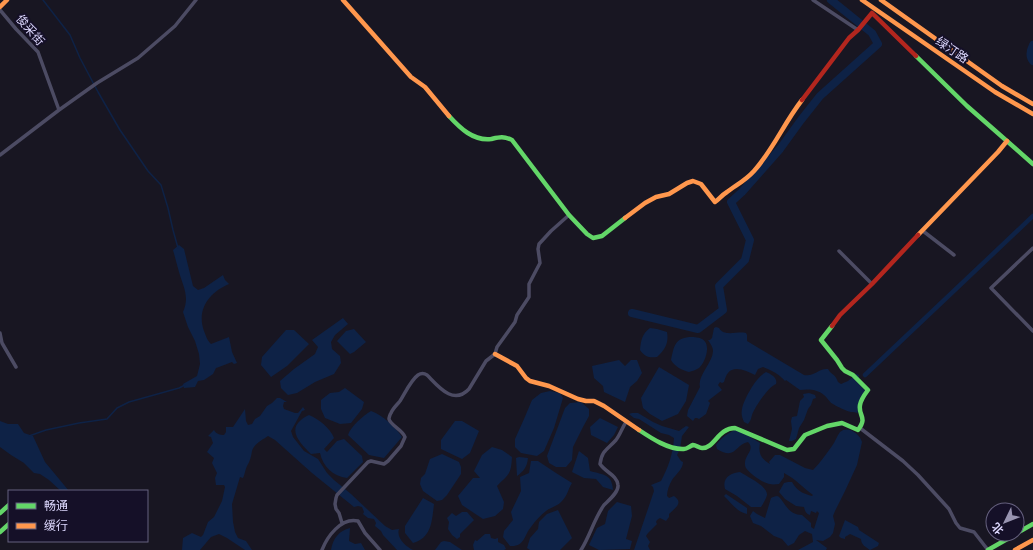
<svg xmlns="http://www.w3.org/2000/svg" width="1033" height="550" viewBox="0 0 1033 550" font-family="'DejaVu Sans','Noto Sans SC',sans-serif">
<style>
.water{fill:#0e2246}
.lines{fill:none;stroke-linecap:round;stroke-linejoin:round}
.stream{stroke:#0e2246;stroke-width:1.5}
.canal{stroke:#0e2246;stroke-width:4.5}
.river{stroke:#0e2246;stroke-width:8}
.street{stroke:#4c4b63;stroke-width:3.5}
.fast{stroke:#63d668;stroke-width:4.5}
.slow{stroke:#ff974d;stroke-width:4.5}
.jam{stroke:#b3261e;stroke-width:4.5}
.labels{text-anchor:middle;stroke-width:4;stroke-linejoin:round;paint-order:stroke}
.street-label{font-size:12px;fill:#ddd8fe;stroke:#151028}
</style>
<rect width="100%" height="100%" fill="#181622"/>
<path class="water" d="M179 245 184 249 193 286 198 290 204 288 223 275 225 280 229 284C210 292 196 309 204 331 206 336 207 340 211 344L229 337 232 352 237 363 234 364 232 362 219 367 216 368 213 374 204 380 198 381 195 387 184 388 183 384 197 376 200 364 199 354 195 341 188 327 183 312C190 297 183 286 179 272 177 265 175 257 173 250Z
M343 318 348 324 335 335 331 342 332 349 340 356 341 363 334 374 315 382 297 393 288 395 281 388 280 381 294 369 315 354 318 347 312 340Z
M716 327 719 328C724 337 737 331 746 333L747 335V341L804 375C815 377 818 368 828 369 832 376 835 373 838 382L841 384 848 381 856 374 859 375C859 378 858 383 860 385 861 387 864 388 865 391L861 409 857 413C856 412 853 412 851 412 846 411 838 407 833 404 829 402 828 398 824 395 817 389 808 389 800 390L786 380 785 381C779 374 771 370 763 367L758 369 755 375C747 371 734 365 728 373 726 375 725 379 724 382L722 383 720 382 718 385 722 390 709 400 708 401 710 403 706 414 699 419 697 418H695L693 421 687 416 688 410 700 387C697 376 713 362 713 351 713 347 710 343 708 340H710L712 338 714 328Z
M650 328 657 329 667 332C669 343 665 350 657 357 649 358 645 357 640 350 641 340 642 334 650 328Z
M354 329 366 342 354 352 350 354 337 341 346 331Z
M286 330H294L309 344 287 366 271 377 261 365 262 357Z
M689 337C692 337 698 337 702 339 712 344 705 363 699 368 696 370 692 371 689 372 682 370 675 367 671 360 674 347 674 339 689 337Z
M619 360 625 366 631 360H637L642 373 637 381 630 387 625 402 604 392 603 386 594 378 592 366Z
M659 367 689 385 686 401 678 414 662 421 650 414 643 408 641 398Z
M766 372C771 374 778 378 776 384 768 387 755 407 752 415 751 419 751 420 748 424L744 422C742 417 741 414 742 409 744 399 756 377 766 372Z
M345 388 364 402 362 409 351 423 340 424 325 418 321 409V400L330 393 339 392Z
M550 391 560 393 563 398 554 428 544 451 537 456 521 453 515 447V439L524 419 532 400 541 393Z
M809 393 815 395 816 398 813 399 811 405 808 409 804 420 799 428 796 439 792 441H789L792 429 791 421 792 417 797 416 800 401 804 397 803 394Z
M277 398H280L287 402H284L283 406 284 409 295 413H298L303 407 305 410 302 411 291 431 293 437 304 451 318 459 327 473 334 480 351 494 385 526 392 530 399 529C396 538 406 547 413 550H397L383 535 381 531 375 526 376 523 374 519 368 518 363 514 364 512 362 507 358 506 354 507 312 473 275 440 268 436C262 440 254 444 252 451 251 457 250 461 247 466 245 470 245 474 243 478L240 477 232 504 233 522 235 532 238 538 246 541 252 550H245L227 538 219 534 211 537 200 550H182L183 538 192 533 201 537 203 535 208 522 214 517 222 501 225 487 224 485H216L215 478 217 473 212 463 214 458 207 452 213 443 211 437 208 436 214 430C216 434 220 435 224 435L226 432V427H233L245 409 246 421 248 425 252 424 255 419 260 416 267 406 272 403Z
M581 402 589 409V416L583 427 573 447 572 460 566 467H556L549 463 547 456 565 408 570 403Z
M371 411C382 415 396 427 402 437L384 458 369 455 348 435C351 426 363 416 371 411Z
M632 413H638L653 422 662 426 679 431 686 426 689 427 682 436 680 449 677 455 681 461 683 462C683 469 676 474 672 480 669 485 667 491 667 496L669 498 674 496C684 503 675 508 669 514V517L666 521 660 518 657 520 656 522 657 524 648 533 646 536 650 542 648 546 650 550H634L654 491 653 487 651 485 661 481C668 468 673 454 674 438L669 435 661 433 639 419 634 418 629 414Z
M309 415C319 419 330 428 334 438L324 449 327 452 337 441 344 439 362 456 363 462 347 478C333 476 323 467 320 453L311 454C302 445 287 431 301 420 303 418 306 416 309 415Z
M600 418 618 427 614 435 607 443 591 435 590 427Z
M0 421 8 424H18L24 433 33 436 45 462 69 491H61L49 480 40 474 34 473 24 463 11 455 0 447Z
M455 421H462L479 431 470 453 462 459 441 449V440Z
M737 429 760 443C758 453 761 459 770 464L769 462 775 455H780L805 468 813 470C820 463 826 454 832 446 835 442 837 436 840 432 848 425 860 434 862 442L857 465 845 491 835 511 833 516 835 524 833 533 830 537 823 541 816 540 827 548 826 550H798L813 542 812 534 805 531 799 535 794 543 788 546 782 539 774 536 761 526 753 523 750 516 753 511 757 514 765 518 771 498C773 497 775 496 777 496 783 497 786 515 802 515L811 523V527L814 529 819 513 817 511 816 513 811 511 810 515C806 514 805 511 804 507L796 506 785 499 779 492 784 483 788 482H792C797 491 802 493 812 496L813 495C803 488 796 479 784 473V477L779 484C776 484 773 485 770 484 764 484 749 473 746 468 745 467 745 464 745 462 746 454 755 449 748 442 735 444 736 461 717 449L716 445C722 437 728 433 737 429Z
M492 447 502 450 512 457C511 475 509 474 497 486L504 502 503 509 495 516 483 519 462 505 458 496 473 478H480L474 471 482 455Z
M579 451 588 458 590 471C604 475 612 474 613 490L603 487 596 479 584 478 572 472Z
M442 454 459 462 461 467V474L447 495 442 500 437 501 423 491 420 484 421 478 425 474 430 459Z
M519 457 528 458C527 467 524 471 517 476L516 458Z
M531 461H538L556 473 572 483C568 489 568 495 562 501 558 506 551 507 546 511 541 515 535 521 531 527 524 535 525 547 510 546L503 537 504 531 513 520 511 512 521 491 520 477 529 473Z
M740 472C746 476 768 486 767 495 766 499 763 504 761 507H751L737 496 725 489C722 478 730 473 740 472Z
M726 494 747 508V514C737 512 731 503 724 496Z
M423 498 434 504C432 520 432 538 413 543L405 533V526Z
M617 502 631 506 632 516 626 539 632 541 630 549 599 550 589 545 597 528 605 524 608 511Z
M558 510 572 538 560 550H530L527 548 530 538 538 529 539 522 547 514Z
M462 512H467L474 520 460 534V537L457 539 452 535 448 529 449 522 447 518 452 513 456 516Z
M845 520 858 527 859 530 879 543 878 546 870 550C866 547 861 545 861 539L850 534 845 537V539L841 538 839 536Z
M350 528 349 541 355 544 361 543 365 550H331C333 538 339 531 350 528Z
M485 534H490L491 538 495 539 498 538V542L504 545 506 549 504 550H474L473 545 475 540 477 541Z
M444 541 450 542 462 550H435L441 542Z"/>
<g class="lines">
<path class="stream" d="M43 0 70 35 80 58 98 92 120 130 148 171 161 185 168 208 173 230 178 248
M29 436 46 430 79 423 107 419 117 408 129 402 179 388 185 385"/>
<path class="canal" d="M865 375 1033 216"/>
<path class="river" d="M1033 45C1030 51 1029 56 1033 61
M632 313 698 329 723 310 719 286 745 260 750 240 731 202 742 192 780 149 801 120 820 96 878 44 872 33 831 0"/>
<path class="street" d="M813 0 858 30
M0 10 16 29 38 52 59 110
M0 155 59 110 97 83 138 58 175 26 196 0
M923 231 954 255
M1033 248 991 288 1033 331
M839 251 872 284
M0 333 2 343 16 367
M860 428 903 461 918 475 949 509 956 523 960 528 974 532 988 550
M342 523 339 513 336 509 335 504 336 498 337 495 368 462 371 461 384 464 388 461 401 446 405 437C403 430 390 425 389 419 389 418 390 414 391 413 393 408 397 405 400 401 405 393 411 380 418 375 421 373 424 373 427 375 438 386 453 406 469 389L486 361 495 354 497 347 515 322 517 315 529 297V284L540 263 538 249 539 244 551 231 569 215
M322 550C327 537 341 517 358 521L365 533 380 550
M581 550C590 536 594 519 604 505 609 500 619 492 618 485 617 475 605 472 600 464 602 450 607 450 616 440 620 435 622 428 626 422"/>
<path class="fast" d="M916 56 967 106 1033 164
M449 116C460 128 473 141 491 139 500 137 503 136 512 140L569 215 587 234 593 238 602 236 625 218
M639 430C651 438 669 450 684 449 687 449 690 446 693 445 696 445 699 448 702 448 714 449 718 428 735 428L787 450 794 449 805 435 827 426 842 423 858 430C868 417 858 416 860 405 861 399 865 394 868 390L853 375 845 371 842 368 837 360 821 340 832 326
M0 513 9 505
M0 532 9 524
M1017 533 1033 524
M988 550 1016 534"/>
<path class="slow" d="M343 0 411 77 425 87 449 116
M862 0 995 92 1033 114
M881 0 1002 86 1033 104
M0 7 7 0
M625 218 645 203 656 197 669 194 687 183 693 181 701 184 715 202C719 199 722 195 727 192 736 185 745 181 754 171 773 150 784 123 802 100
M918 235 998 152 1007 141
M495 354 517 366 526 378 530 381 549 386 578 399 586 401H594L604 406 639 430
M1015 550 1033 540"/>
<path class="jam" d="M802 100 849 38 858 30 872 13 916 56
M832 326 840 315 872 284 918 235"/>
</g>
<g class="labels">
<g class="street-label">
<text transform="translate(30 30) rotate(49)" y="4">俊采街</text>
<text transform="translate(952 50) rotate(34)" y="4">绿汀路</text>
</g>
</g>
<rect x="8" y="490" width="140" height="52" fill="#151028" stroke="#65607e"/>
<rect x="16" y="503" width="20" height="6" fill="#63d668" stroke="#65607e"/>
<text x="44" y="510" font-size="12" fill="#ddd8fe">畅通</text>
<rect x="16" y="523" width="20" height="6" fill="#ff974d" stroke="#65607e"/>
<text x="44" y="530" font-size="12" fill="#ddd8fe">缓行</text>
<g transform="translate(1005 522) rotate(227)"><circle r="19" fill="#151028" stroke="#65607e"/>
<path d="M0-3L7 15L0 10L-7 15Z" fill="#9894b1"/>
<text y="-6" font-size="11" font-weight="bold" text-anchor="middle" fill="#ddd8fe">北</text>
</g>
</svg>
